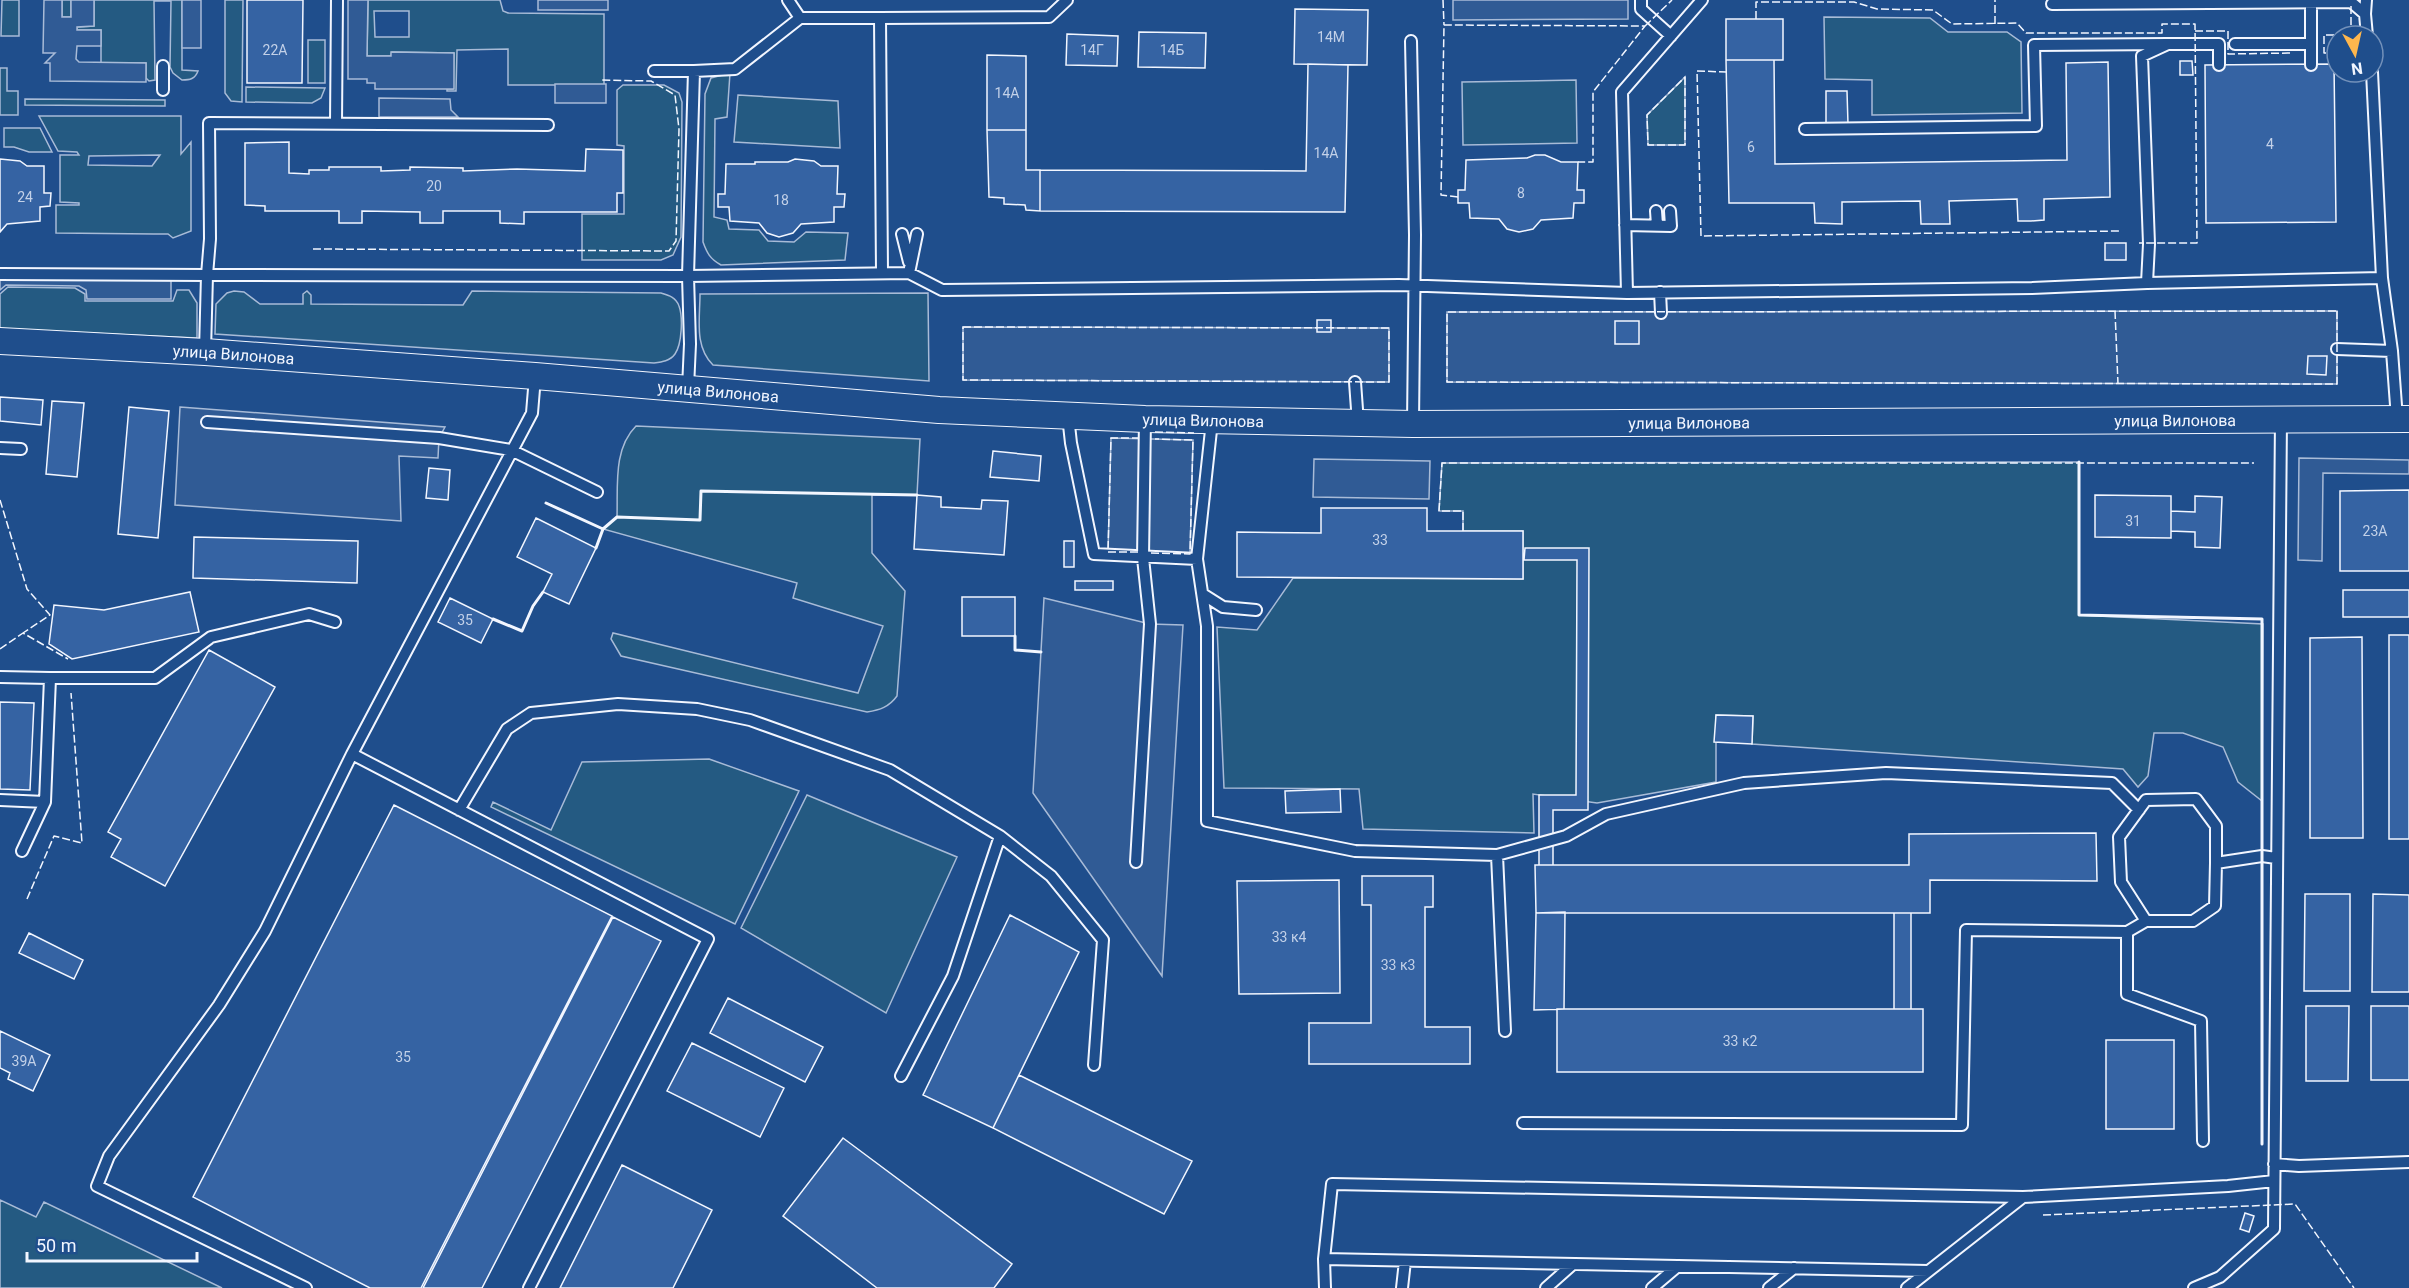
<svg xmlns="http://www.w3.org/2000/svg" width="2409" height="1288" viewBox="0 0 2409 1288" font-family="Roboto,sans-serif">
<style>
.green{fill:#245a82;stroke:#a8bbd7;stroke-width:1.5;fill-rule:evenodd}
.parking{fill:#305b95;stroke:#a8bbd7;stroke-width:1.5}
.building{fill:#3563a3;stroke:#f2f6ff;stroke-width:1.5}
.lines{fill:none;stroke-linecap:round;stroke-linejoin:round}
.service-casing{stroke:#f2f6ff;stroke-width:14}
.tertiary-casing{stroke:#f2f6ff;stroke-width:28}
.service{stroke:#1f4e8c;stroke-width:10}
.tertiary{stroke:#1f4e8c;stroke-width:26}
.fence{stroke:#f2f6ff;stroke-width:1.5;stroke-dasharray:8 3;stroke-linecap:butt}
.wall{stroke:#f2f6ff;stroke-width:3}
.labels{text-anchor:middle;stroke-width:4.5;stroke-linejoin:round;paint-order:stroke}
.number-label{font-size:14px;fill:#c3d1e8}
.street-label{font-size:16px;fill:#f2f6ff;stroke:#1f4e8c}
</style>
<rect width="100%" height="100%" fill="#1f4e8c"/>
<path class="green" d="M2 0H19V36H1Z
M62 0H71V17H62Z
M94 0H182V70L198 71C195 79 190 80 182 80L173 73 170 67 171 1H154L155 80 149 81 146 78V63H101V30H77V27L94 26Z
M225 0H243L242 102 231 101 225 93Z
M368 0H500L503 11 508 13 604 14V85H508V49L457 50 456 91H447V89H453L454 53 392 52 391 56H367ZM374 11H409V37H375Z
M1824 17 1930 18 1948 32H2007L2021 42 2022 113 1872 115V80L1825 79Z
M308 40H325V83H308Z
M0 68H7V91H18V115H0Z
M730 73 727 117 715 119 714 217 727 220 729 229 759 230 768 241 794 242 806 232 848 233 845 260 721 265C710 259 707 253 703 242L705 94 711 78Z
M1685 77V145H1648L1647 115Z
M1576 80 1577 143 1463 145 1462 82Z
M623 85H664L679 93 682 102 681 237 673 255 661 260H582V214H624V146L617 145V90Z
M246 87 325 88 321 98 312 103 246 102Z
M738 95 838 101 840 148 734 142Z
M25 99 165 100V106L25 105Z
M39 116H181V154L191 142V231L173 238 168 234H154L56 233V205H79V203L60 202V155H79L77 152 58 151ZM160 155 152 166 88 165 89 156Z
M4 128H40L52 152H29L14 147H4Z
M8 287 75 288 85 294V301H173L177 290H189L197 303V338L0 329V294Z
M234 291 244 292 260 304H303V294L307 291 311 295V304L463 305 472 291 661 293C668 295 676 297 679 306 683 317 682 344 675 354 670 361 662 362 654 363L215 334 216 304 227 293Z
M928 293 929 381 713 365C694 346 700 319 700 294Z
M636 426 920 439 917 495H872V553L905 591 897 696C889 707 880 710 867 712L621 656 611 639 613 633 858 693 883 626 793 598 797 583 603 529 617 517C618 486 613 449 636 426Z
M2079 462V615L2263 624 2262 801 2238 782 2223 747 2183 733H2154L2148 776 2138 787 2123 769 1752 744 1753 716 1716 715V782L1597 803 1533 794 1534 833 1363 829 1359 789 1224 788 1217 627 1257 630 1293 578 1523 579V531H1463V511H1439L1442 463Z
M709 759 799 791 735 924 491 807 493 802 551 830 582 762Z
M807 795 957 857 886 1013 741 928Z
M0 1200 36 1217 44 1202 222 1288H0Z"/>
<path class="parking" d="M44 0H62V17H71V0H94V26L77 27V30H101V46H77L76 59 79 62 146 63V82L50 81V63H45L55 53H43Z
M182 0H201V48H182Z
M348 0H368L367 56H391V52L454 53V89H375V83H367V79H348Z
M538 0H608V10H538Z
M1453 0H1628V19L1453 20Z
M555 84H606V103H555Z
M379 98 450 99 451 110 458 117H379Z
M0 278H171V299H87L86 290 79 286 6 285 0 290Z
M2337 311V384L1447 382V312Z
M963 327 1389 328V382L963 380Z
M180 407 445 427 439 438 438 458 399 456 401 521 175 505Z
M1111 438 1193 440 1190 554 1108 552Z
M2299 458 2409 460V474L2323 473 2322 561 2298 560Z
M1314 459 1430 461 1429 499 1313 497Z
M1044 598 1150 624 1183 625 1162 976 1033 793Z"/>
<path class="building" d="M247 0H303L302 83H247Z
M1295 9 1368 10 1367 65 1294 64Z
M1726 19H1783V60H1726Z
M1139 32 1206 33 1205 68 1138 67Z
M1067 34 1118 36 1117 66 1066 65Z
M987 55 1026 56V130H987Z
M1726 60H1774L1775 164 2067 160 2066 63 2108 62 2110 197 2044 199V220L2031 221H2018L2017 199 1949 201 1950 224H1921L1920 201 1842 202V224L1815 223 1814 203H1729Z
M2180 61H2192L2193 75H2180Z
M1308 64 1348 65 1345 212 1040 211V170L1306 171Z
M2334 64 2336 222 2206 223 2205 65Z
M1826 91H1847L1848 124H1826Z
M987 130H1026V170H1040V211L1026 210 1025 205 1004 204V198L989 197Z
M289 142V173L309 174V170H329V167H381V171L410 170V167L463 168V171L517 169 585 171 586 149 623 150V193H617V212H524V224L500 223V211H443V223H420V212L362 211V223H339V211H265V206L245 205V143Z
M1535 155H1545L1561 162H1578L1577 190H1584V203H1574L1573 218 1541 220 1533 229 1519 232 1507 229 1499 219 1470 218 1469 203H1458V190H1465L1466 160 1527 158Z
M0 159 20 161 27 166H44V193H51L50 206 40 207V221L7 224 0 232Z
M795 159 814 161 821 166H838L837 194H845L844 207H834V222L801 224 793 233 779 237 767 233 759 223 730 221 729 207H718V194H725L726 164H755V162H788Z
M2105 243H2126V260H2105Z
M1317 320H1331V332H1317Z
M1615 321H1639V344H1615Z
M2308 356H2327L2326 375 2307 374Z
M0 397 43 400 41 425 0 421Z
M52 401 84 403 77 477 46 474Z
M129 407 169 411 158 538 118 534Z
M993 451 1041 456 1039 481 990 477Z
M429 468 450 470 448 500 426 498Z
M2409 490V571H2340V491Z
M917 495 941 497V507L981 509 982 500 1008 501 1004 555 914 549Z
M2095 495 2171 496V538L2095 537Z
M2195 496 2222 497 2220 548 2195 547V532L2171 531V511L2195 512Z
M1321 508H1427V531H1523V579L1237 577V532L1321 533Z
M536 518 596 548 569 604 543 592 552 574 517 557Z
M194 537 358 541 357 583 193 578Z
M1064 541H1074V567H1064Z
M1525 548H1589L1588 810H1553V865H1539V795H1576L1577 560H1524Z
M1075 581H1113V590H1075Z
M2343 590H2409V617H2343Z
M190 592 199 632 72 659 49 644 54 605 104 610Z
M962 597H1015V636H962Z
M450 598 493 619 481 643 438 622Z
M2389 635H2409V839H2389Z
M2362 637 2363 838H2310V638Z
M209 650 275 687 165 886 111 857 121 839 108 832Z
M0 702 34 703 30 790 0 789Z
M1716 715 1753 716 1752 744 1714 742Z
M1340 789 1341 812 1286 813 1285 791Z
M394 805 612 916 421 1288H370L193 1197Z
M2096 833 2097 881 1930 880V913H1536L1535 865H1909V834Z
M1362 876H1433V907H1425V1027H1470V1064H1309V1023H1371V905H1362Z
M1339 880 1340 993 1239 994 1237 881Z
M2305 894H2350V991H2304Z
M2373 894 2409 895V992H2372Z
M1565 912 1564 1009 1534 1010 1536 913Z
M1894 913H1911V1009H1894Z
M1010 915 1079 952 993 1128 923 1095Z
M613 917 661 941 482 1288H423Z
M29 933 83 960 74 979 19 953Z
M728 998 823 1047 805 1082 710 1033Z
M2306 1006H2349L2348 1081H2306Z
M2371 1006H2409V1080H2371Z
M1557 1009H1923V1072H1557Z
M0 1031 50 1055 33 1091 8 1079 10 1073 0 1068Z
M2106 1040H2174V1129H2106Z
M692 1043 784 1088 760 1137 667 1091Z
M1019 1075 1192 1161 1164 1214 993 1128Z
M843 1138 1012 1264 994 1288H877L783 1216Z
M622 1165 712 1210 673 1288H560Z
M2245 1213 2254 1216 2249 1232 2240 1229Z"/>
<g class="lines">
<defs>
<path id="service" d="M788 0 800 18H880
M1641 0V9L1671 36
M2052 4 2351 2 2365 14 2367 36
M2365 14 2366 0
M1411 41 1415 235 1413 424
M2235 44H2311V3
M2311 44V65
M654 71H694
M2372 72 2382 278 2392 351 2397 419
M163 90V66
M336 123 337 0
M1805 129 2036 126 2034 45 2168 44
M1656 211 1657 225
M1625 225 1671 226 1670 211
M902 234 909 262
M882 272 880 18 1049 17 1067 0
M909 273 917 234
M0 274 207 275 210 239 209 123 548 125
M2147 283 2149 244 2142 56 2168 44H2219V65
M1660 292 1661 313
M1627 293 1622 92 1702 0
M2337 349 2392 351
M205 351 207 275 688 276 694 71 735 69 800 18
M1355 382 1358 423
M688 388 690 344 688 276 909 273 942 290 1399 285 1627 293 2032 288 2147 283 2382 278
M1068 416 1071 443 1094 554 1197 559 1212 421
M207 422 439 438 511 450 597 492
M0 448 21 449
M1197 559 1207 626V821L1355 851 1497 855 1505 1031
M1204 595 1223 607 1256 610
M0 677 50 678 45 802 0 800
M50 678H155L211 637 309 614 335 622
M352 754 708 939 529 1288
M459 810 507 729 531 713 618 704 697 709 750 720 890 770 1000 836 953 976 901 1076
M1000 836 1051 876 1103 940 1094 1065
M22 851 45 802
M1497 855 1566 836 1606 814 1744 783 1886 773 2112 783 2139 810
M1136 862 1150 624 1143 558 1145 419
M2146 921 2121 882 2119 837 2146 800 2196 799 2216 826V863L2262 856 2276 858
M1523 1123 1962 1125 1966 930 2127 932
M2203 1141 2201 1021 2127 994V932L2146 921H2193L2215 906 2216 863
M2274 1164 2299 1166 2409 1162
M1324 1259 1928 1271
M306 1288 97 1186 109 1156 219 1005 265 931 352 754 532 413 535 377
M1325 1288 1324 1259 1332 1184 2023 1197
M1402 1288 1405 1261
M1546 1288 1573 1264
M1652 1288 1678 1266
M1769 1288 1794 1268
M1907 1288 2023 1197 2228 1186 2274 1181
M2194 1288 2220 1277 2274 1229 2281 418"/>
<g id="tertiary">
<path id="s1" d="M0 341 205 352 535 376 939 410 1145 419 1413 424 2409 419"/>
</g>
</defs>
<use href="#service" class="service-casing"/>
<use href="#tertiary" class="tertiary-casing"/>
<use href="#service" class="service"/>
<use href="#tertiary" class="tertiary"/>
<path class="fence" d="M1443 0 1444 25
M1756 19V2H1854L1877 9 1933 10 1952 24 2017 23 2026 33H2162V24H2195L2197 243H2139
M1995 24V0
M1645 26 1672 0
M2195 31H2228V54L2290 53
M2351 36V6
M2337 53H2324V35H2351
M1727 72 1697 71 1701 236 2119 231
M1685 77V145H1648L1647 115Z
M1458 197 1441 195 1444 25 1645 26 1593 92V162H1578
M313 249 669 251 676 241 679 129 675 95 651 81 600 80
M2115 311 2118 384
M2337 311V384L1447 382V312Z
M963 327 1389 328V382L963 380Z
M1155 432 1194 433
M0 500 27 589 50 615 23 633
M1463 531V511H1439L1442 463H2254
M1138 552H1108L1111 438H1139
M1151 553 1190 554 1193 440 1155 439
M0 649 23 633 68 659
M27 899 54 836 82 843 71 693
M2043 1215 2295 1204 2354 1288"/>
<path class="wall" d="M2079 462V615L2262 619V1144
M546 503 603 529 617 517 700 520 701 491 917 495
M596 548 603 529
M493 619 522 631 533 606 543 592
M1015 636V650L1041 652"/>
</g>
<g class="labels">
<g class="number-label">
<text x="1331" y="42">14М</text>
<text x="275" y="55">22А</text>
<text x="1092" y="55">14Г</text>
<text x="1172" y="55">14Б</text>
<text x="1007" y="98">14А</text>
<text x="2270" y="149">4</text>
<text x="1751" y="152">6</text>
<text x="1326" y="158">14А</text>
<text x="434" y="191">20</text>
<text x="1521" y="198">8</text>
<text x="25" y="202">24</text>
<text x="781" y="205">18</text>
<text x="2133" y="526">31</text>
<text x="2375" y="536">23А</text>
<text x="1380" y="545">33</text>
<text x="465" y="625">35</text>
<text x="1289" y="942">33 к4</text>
<text x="1398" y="970">33 к3</text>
<text x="1740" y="1046">33 к2</text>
<text x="403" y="1062">35</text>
<text x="24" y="1066">39А</text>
</g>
<g class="street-label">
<text dy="6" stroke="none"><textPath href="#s1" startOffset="234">улица Вилонова</textPath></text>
<text dy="6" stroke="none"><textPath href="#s1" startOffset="720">улица Вилонова</textPath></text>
<text dy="6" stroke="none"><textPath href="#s1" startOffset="2178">улица Вилонова</textPath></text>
<text dy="6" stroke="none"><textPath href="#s1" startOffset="1206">улица Вилонова</textPath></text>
<text dy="6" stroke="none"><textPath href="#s1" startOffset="1692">улица Вилонова</textPath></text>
</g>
</g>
<g transform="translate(2355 54) rotate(172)"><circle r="28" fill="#1f4e8c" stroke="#7391ba" stroke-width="1.5"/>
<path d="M0-4.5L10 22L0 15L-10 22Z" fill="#ffb74d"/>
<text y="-9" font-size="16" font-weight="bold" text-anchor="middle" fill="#f2f6ff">N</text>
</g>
<path d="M27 1252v9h170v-9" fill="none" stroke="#f2f6ff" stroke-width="3"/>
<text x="36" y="1252" font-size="18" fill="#f2f6ff" stroke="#1f4e8c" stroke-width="4.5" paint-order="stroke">50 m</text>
</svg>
